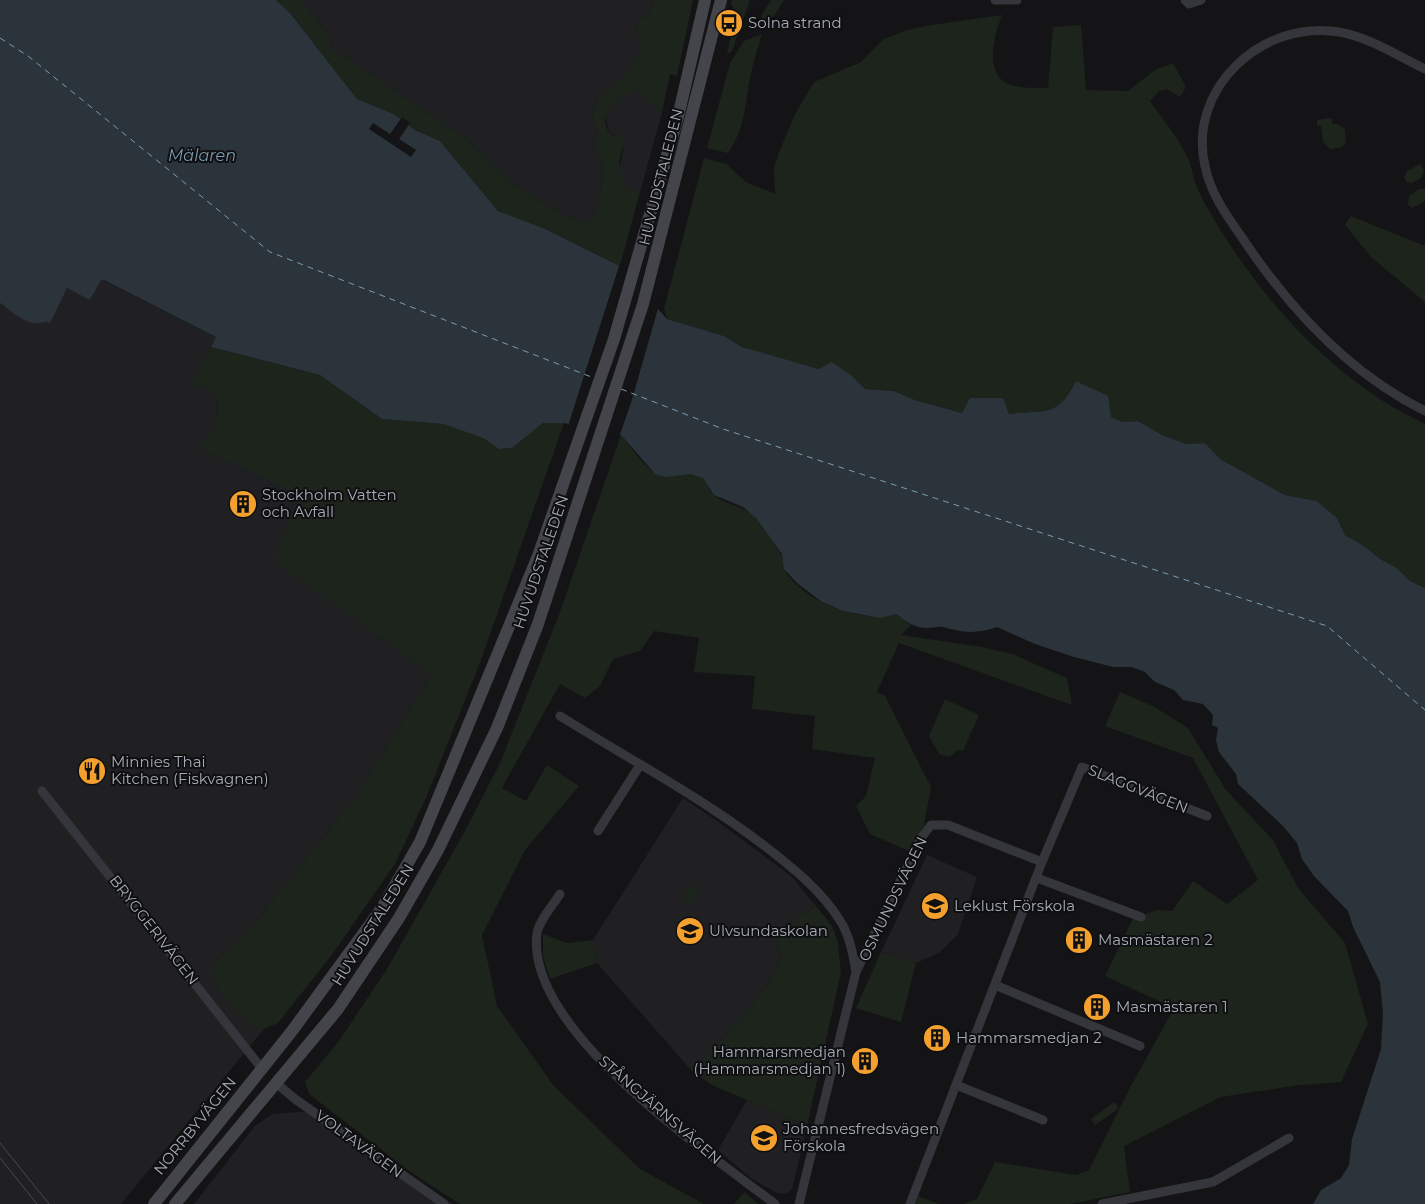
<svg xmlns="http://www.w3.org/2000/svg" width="1425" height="1204" viewBox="0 0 1425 1204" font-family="Montserrat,sans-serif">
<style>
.built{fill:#202023}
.green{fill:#1c241c}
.water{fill:#2a343a}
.pier{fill:#141416}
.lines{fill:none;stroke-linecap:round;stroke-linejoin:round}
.ferry{stroke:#7c9db2;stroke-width:1;stroke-dasharray:6 5;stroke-linecap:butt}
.street{stroke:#35363b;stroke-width:9}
.secondary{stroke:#43454b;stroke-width:12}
.tram{stroke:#484a50;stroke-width:1}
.labels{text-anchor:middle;stroke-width:4;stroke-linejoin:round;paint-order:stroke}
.poi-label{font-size:15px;fill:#a5acb6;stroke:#0f0f11;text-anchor:start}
.street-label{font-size:15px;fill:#a5acb6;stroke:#0f0f11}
.water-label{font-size:16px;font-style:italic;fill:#7c9db2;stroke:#0f0f11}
</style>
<rect width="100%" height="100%" fill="#141416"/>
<path class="built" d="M301 0H654L647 18 635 26 641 48 631 70 619 83 598 96 592 118 597 133 594 145 604 167 599 203 591 223 564 216 513 184 468 140 333 49 327 33Z
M639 91 662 113 640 192 627 189 619 173 624 144 609 131 606 119 607 112 614 103 626 94Z
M101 279 216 337 192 386 208 387 216 397 218 419 201 448 298 495 275 561 432 675 352 802 247 933 215 961 212 979 217 987 243 1018 253 1027 264 1029 121 1204H0V303L11 312 68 288Z
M683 798 717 821 792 877 816 906 784 925 778 937 781 958 778 969 752 1006 692 1071 597 963 593 940Z
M927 855 977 877 958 934 939 953 916 963 881 952Z
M747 1100 807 1126 792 1189 786 1194 777 1193 752 1179 718 1150Z
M314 1111 453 1204H194L255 1126 272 1114Z"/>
<path class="green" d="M276 0H301L327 33 333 49 468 140 513 184 564 216 591 223 599 203 604 167 594 145 597 133 592 118 598 96C624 80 629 75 641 48L635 26 642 17 647 18 654 0H693L677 76 670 74 662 113 639 91C612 97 586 128 625 141 618 162 617 169 627 189L640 192 620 266 543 228 498 211 440 141 415 130 394 114 357 99 290 13Z
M732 0H750L732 51 727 54 736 12 731 3Z
M771 0H784L774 16 756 25Z
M1002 15C995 33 985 66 1003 81 1013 89 1036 88 1048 88L1053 27 1081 25 1086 90 1128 91 1155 70 1173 63 1186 87 1180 97 1166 89 1159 91 1150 101C1163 120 1180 139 1189 161 1192 167 1192 173 1194 179 1198 191 1204 203 1211 214 1260 299 1335 382 1425 424V588L1410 581 1397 568 1380 559 1364 546 1345 535 1337 518 1317 501 1285 495 1220 459 1205 443 1187 444 1164 436 1138 421 1123 422 1111 417 1076 382 1067 401 1055 410 1009 414 963 413 915 400 894 391 865 389 852 376 794 363 742 347 724 336 667 319 664 309 704 158 726 164 746 182 775 194 774 168 778 155 795 114 814 82 861 62 884 39 904 31 925 26Z
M762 34C757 50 752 66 749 83 745 109 744 130 728 153L707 148 730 63 744 41Z
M1331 118 1333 124H1338L1345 129 1346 142 1342 147 1330 149 1323 142 1321 126H1317V120Z
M1420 164 1424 170 1421 178 1412 183 1407 182 1404 178 1407 171Z
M1419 189H1425V201L1412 208 1408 205 1409 196Z
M1351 216 1425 246V302L1371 257 1345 225Z
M211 347 320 375 382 419 443 424 483 438 499 449 512 448 543 423H564L481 660 426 798 395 864 331 956 278 1023 264 1029 253 1027 242 1018 217 987 212 979 211 970 215 961 247 933 352 802 432 675 274 561 298 495 200 448C214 425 228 411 207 387L191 386Z
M621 435C629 445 646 469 657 474 671 481 692 467 704 479 708 483 709 491 714 495 727 506 745 505 757 519 761 524 781 552 782 556 784 561 783 566 785 571 806 603 860 623 896 614L911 625 901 635 982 647 1012 654 1067 678 1072 705 899 643 877 692 885 696 931 787 924 825 909 851 870 834 856 806 866 796 875 758 812 749 815 716 752 709 755 676 694 672 699 638 654 631 640 651 613 659 600 686 585 698 560 684 502 788 526 801 547 765 579 786 525 850 482 935 497 1006 553 1085 640 1169 704 1204H460L409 1171 309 1094 305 1082 339 1041 387 969 465 831 500 763 560 612Z
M1120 692 1153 706 1188 728 1226 790 1273 840 1298 888 1345 943 1368 1024 1341 1082 1300 1085 1221 1097 1124 1146 1130 1192 1070 1204H964L977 1199 995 1162 1076 1175 1089 1170 1131 1086 1174 1008 1105 976 1133 918 1158 910 1172 911 1193 881 1227 904 1258 880 1193 758 1105 726Z
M945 699 979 715 963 751 958 750 950 757 939 754 929 736Z
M692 883 702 891 690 905 680 897Z
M816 906 832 926 838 943 841 972 807 1126 712 1085 692 1071 752 1006 778 969 781 958 778 937 784 925Z
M543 934 567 943 593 940 597 963 550 979 543 956Z
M881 952 916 963 901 1022 856 1008Z
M1114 1102 1119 1108 1095 1125 1091 1119Z
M745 1192 758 1204H734Z
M918 1196 939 1204H915Z"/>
<path class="water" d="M0 0H276L290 13 357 99 394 114 415 130 440 141 498 211 543 228 620 266 667 319 724 336 742 347 819 369 832 362 852 376 865 389 894 391 915 400 962 413 970 398H1003L1009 414C1046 409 1057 419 1076 381L1108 396 1111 417 1123 422 1138 421 1164 436 1187 444 1205 443 1220 459 1285 495 1317 501 1337 518 1345 535 1364 546 1380 559 1397 568 1410 581 1425 588V1204H1313L1321 1190 1341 1178 1349 1165 1352 1139 1381 1049 1383 1013 1380 982 1353 927 1348 911 1314 876 1302 859 1297 843 1283 826 1238 784 1236 774 1219 752 1216 740 1218 728 1212 725 1213 715 1203 704 1183 700 1174 690 1155 682 1145 672 1132 667H1113L1074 657 1035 644 997 627C977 634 962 633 943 627 938 626 932 628 927 628 914 628 906 621 896 614L880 618 843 611 822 602 798 584 784 569 782 554 756 518 743 507 714 495 703 478 691 474 665 477 655 474 621 435 564 423H543L512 448 499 449 483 438 443 424 382 419 320 375 211 347 216 337 104 280H101L90 300 67 288 50 323C44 320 41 324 34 323 23 322 9 310 0 303Z"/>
<path class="pier" d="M402 117 410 123 399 139 416 150 411 157 369 129 373 123 390 134Z
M620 263 659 305 631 403 619 437 568 426Z"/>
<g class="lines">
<path class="ferry" d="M0 38 28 56 270 252 594 378
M621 389 723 429 1327 626 1425 710"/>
<path class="street" d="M995 0H1017
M1185 0 1189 4 1201 0
M1425 69C1398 56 1369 37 1339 32 1263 19 1187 88 1205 166 1210 192 1226 215 1241 236 1288 307 1348 373 1425 411
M560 716C629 759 701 797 766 847 793 868 822 891 841 922 850 937 853 955 856 972L799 1204
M42 791 263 1070
M598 831 640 765
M1037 878 1141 917
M560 894C553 905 539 921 537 933 524 1029 707 1152 775 1204
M856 972 921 838 931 825H948L1042 862
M995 985 1140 1046
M276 1083 295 1099 444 1204
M956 1085 1043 1120
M910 1204 1042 862 1082 767 1207 816
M1102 1204 1213 1182 1289 1138"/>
<path class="secondary" d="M154 1204 292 1031 382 908 420 842 538 556 614 339 678 117 705 0
M175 1204 338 1009 399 918 438 850 497 728 538 624 643 304 721 0"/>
<path class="tram" d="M0 1143 49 1204
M0 1158 37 1204"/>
</g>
<defs>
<symbol id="bus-disc" viewBox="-11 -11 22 22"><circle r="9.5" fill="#f4a02e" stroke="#0f0f11"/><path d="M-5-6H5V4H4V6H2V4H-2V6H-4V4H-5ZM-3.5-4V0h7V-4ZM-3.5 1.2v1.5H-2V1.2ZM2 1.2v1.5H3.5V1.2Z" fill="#111"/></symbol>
<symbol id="building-disc" viewBox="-11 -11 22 22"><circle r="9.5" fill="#f4a02e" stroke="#0f0f11"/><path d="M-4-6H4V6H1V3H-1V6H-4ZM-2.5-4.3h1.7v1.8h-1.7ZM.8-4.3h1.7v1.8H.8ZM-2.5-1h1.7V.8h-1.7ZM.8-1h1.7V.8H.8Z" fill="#111"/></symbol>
<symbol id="restaurant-disc" viewBox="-11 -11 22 22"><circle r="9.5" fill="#f4a02e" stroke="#0f0f11"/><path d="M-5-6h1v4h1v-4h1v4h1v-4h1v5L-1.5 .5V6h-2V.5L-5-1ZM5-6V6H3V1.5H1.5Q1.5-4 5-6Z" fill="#111"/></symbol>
<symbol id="school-disc" viewBox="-11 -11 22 22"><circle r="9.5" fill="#f4a02e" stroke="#0f0f11"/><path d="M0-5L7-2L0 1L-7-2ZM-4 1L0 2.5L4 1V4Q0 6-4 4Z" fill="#111"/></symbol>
</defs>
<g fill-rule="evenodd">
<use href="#bus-disc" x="713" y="7" width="32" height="32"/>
<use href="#building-disc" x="227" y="488" width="32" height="32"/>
<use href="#restaurant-disc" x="76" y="755" width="32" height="32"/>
<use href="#school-disc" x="919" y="890" width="32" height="32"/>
<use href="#school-disc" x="674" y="915" width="32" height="32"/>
<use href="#building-disc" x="1063" y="924" width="32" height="32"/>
<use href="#building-disc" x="1081" y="991" width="32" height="32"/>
<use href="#building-disc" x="921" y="1022" width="32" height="32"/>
<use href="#building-disc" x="849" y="1045" width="32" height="32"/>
<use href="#school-disc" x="748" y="1122" width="32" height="32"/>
</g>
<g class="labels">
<g class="poi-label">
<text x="748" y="28">Solna strand</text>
<text x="262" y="500">Stockholm Vatten<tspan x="262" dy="17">och Avfall</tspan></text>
<text x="111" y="767">Minnies Thai<tspan x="111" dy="17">Kitchen (Fiskvagnen)</tspan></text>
<text x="954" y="911">Leklust Förskola</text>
<text x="709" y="936">Ulvsundaskolan</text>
<text x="1098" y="945">Masmästaren 2</text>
<text x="1116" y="1012">Masmästaren 1</text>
<text x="956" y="1043">Hammarsmedjan 2</text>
<text x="846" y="1057" text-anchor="end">Hammarsmedjan<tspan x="846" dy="17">(Hammarsmedjan 1)</tspan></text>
<text x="783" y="1134">Johannesfredsvägen<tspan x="783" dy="17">Förskola</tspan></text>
</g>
<g class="street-label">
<text transform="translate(661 177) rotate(-76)" y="5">HUVUDSTALEDEN</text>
<text transform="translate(541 562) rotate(-71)" y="5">HUVUDSTALEDEN</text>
<text transform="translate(1138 789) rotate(22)" y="5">SLAGGVÄGEN</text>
<text transform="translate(893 899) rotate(-64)" y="5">OSMUNDSVÄGEN</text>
<text transform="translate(373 925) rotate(-58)" y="5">HUVUDSTALEDEN</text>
<text transform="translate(154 930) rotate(52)" y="5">BRYGGERIVÄGEN</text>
<text transform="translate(660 1110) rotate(41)" y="5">STÅNGJÄRNSVÄGEN</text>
<text transform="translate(195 1126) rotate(-51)" y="5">NORRBYVÄGEN</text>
<text transform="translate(359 1144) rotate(36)" y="5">VOLTAVÄGEN</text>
</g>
<g class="water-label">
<text x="202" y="161">Mälaren</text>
</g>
</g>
</svg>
